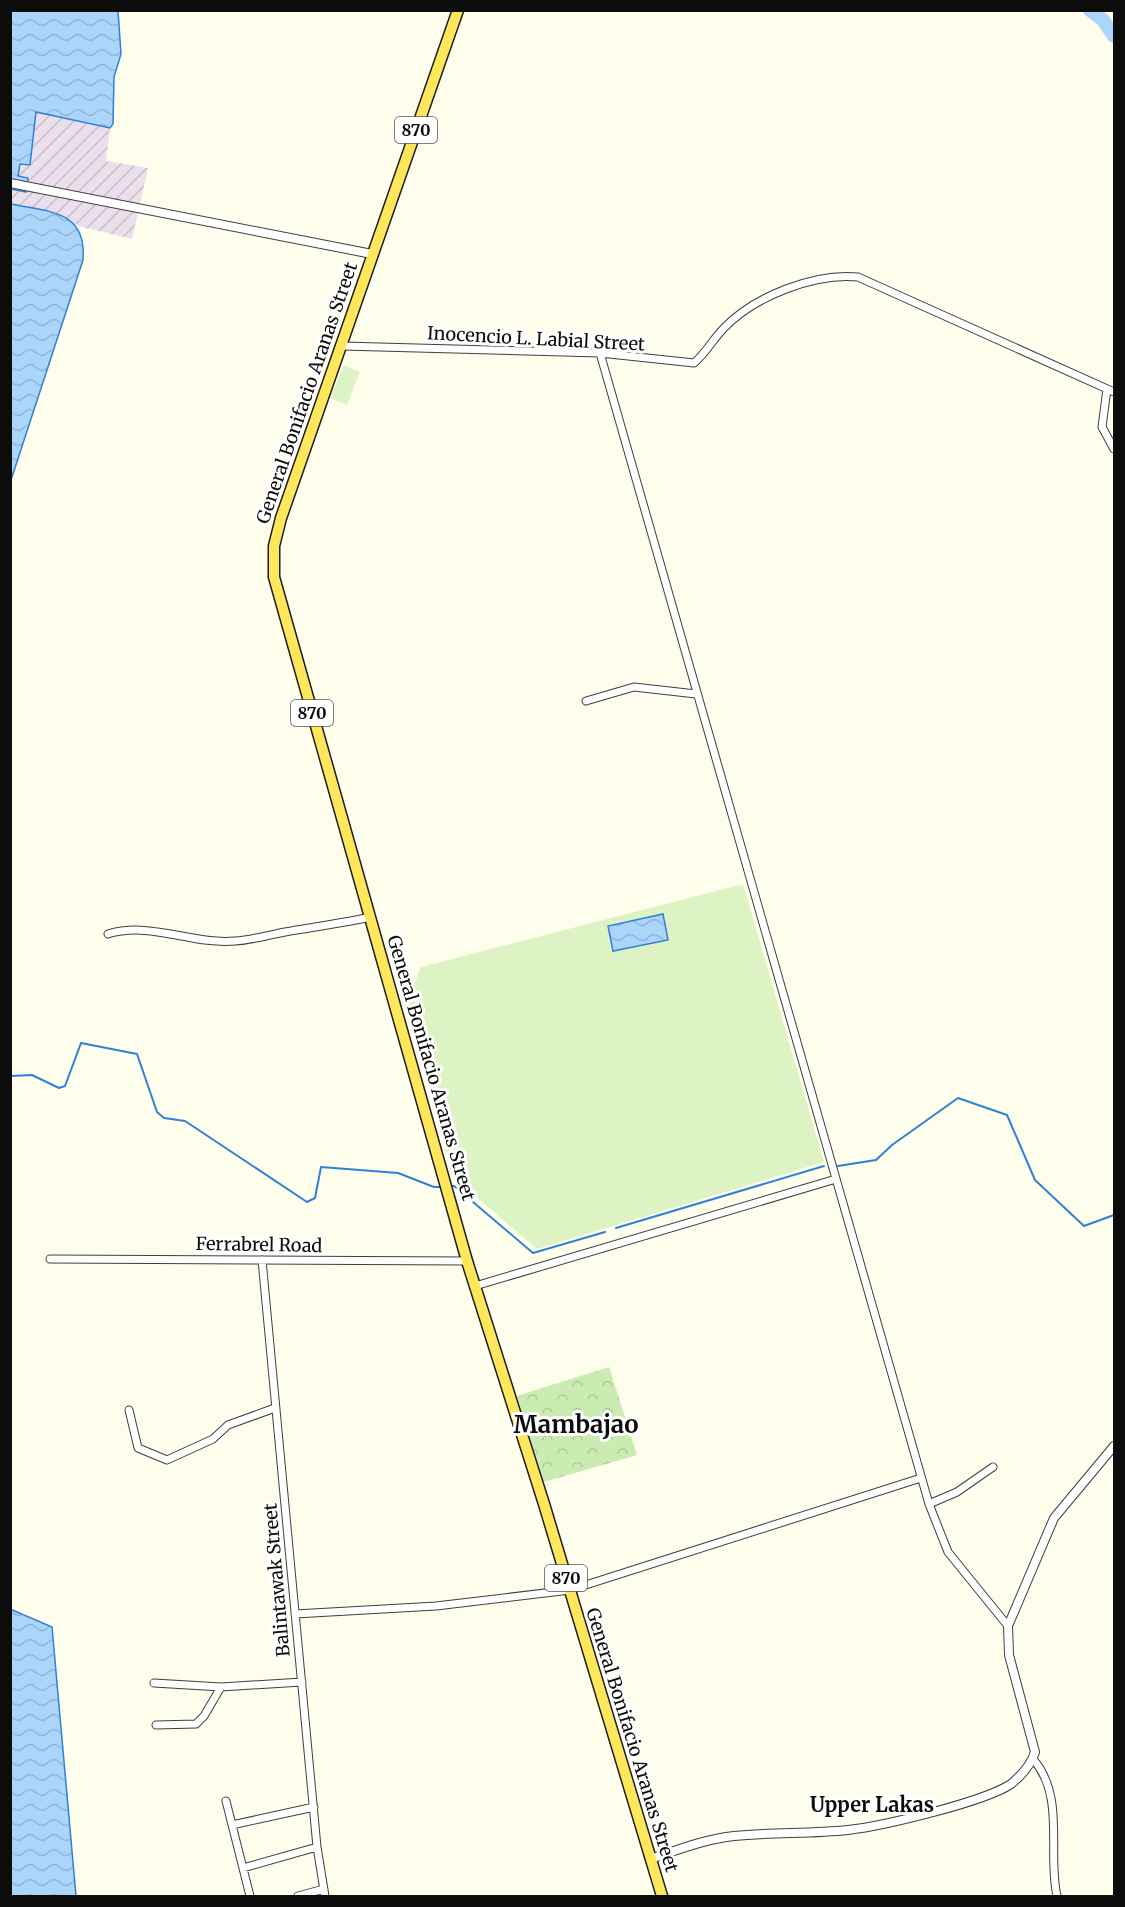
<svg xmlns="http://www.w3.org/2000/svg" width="1125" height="1907" viewBox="0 0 1125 1907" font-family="Merriweather,serif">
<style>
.industrial{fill:url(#industrial-furrows)}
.park{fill:url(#park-crowns)}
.pitch{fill:#def3c4}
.water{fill:url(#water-waves);stroke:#2d82d7;stroke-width:1.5}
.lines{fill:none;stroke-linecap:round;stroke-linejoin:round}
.stream{stroke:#2d82d7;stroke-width:2}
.river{stroke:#abd5fb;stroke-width:14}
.minor-casing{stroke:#3f3f3f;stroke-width:9}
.tertiary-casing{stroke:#3f3f3f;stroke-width:10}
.primary-casing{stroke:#1d1d1d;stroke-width:13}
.minor{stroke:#fff;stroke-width:7}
.tertiary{stroke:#fff;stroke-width:8}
.primary{stroke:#ffe75b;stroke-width:10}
.labels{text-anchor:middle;stroke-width:6;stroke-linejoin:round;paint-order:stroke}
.shield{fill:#fff;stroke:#555;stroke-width:1.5}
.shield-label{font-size:16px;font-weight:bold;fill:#0c0c0c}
.street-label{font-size:18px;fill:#0c0c0c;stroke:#fff}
.neighbourhood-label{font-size:20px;font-weight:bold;fill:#0c0c0c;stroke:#fff}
.district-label{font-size:24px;font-weight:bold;fill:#0c0c0c;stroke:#fff}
</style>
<defs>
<pattern id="industrial-furrows" width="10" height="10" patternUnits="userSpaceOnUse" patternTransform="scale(1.5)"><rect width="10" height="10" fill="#ecdfec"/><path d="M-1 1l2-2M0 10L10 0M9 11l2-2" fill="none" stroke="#c9bec9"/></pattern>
<pattern id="park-crowns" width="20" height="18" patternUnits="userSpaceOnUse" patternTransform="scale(1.5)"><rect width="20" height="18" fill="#caecb2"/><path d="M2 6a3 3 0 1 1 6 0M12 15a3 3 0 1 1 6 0" fill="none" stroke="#acc998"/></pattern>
<pattern id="water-waves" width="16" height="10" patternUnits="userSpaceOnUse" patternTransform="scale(1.5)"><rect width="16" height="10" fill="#abd5fb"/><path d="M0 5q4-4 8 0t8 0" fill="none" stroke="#92b6d6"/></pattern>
</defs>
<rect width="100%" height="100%" fill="#fffdeb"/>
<path class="industrial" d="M36 112 110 128 106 161 148 168 132 239 78 226 65 217 11 204V189L26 192 28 179 18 176 20 164H30Z"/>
<path class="park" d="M609 1367 637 1455 544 1482 517 1396Z"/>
<path class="pitch" d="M344 365 360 372 347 405 330 398Z
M743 884 824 1162 537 1249 452 1176 408 1000 421 967Z"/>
<path class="water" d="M10 11H118L121 54 114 77 113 124 110 128 36 112 30 165 20 164 18 176 28 178 26 192 11 189Z
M11 204C49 212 87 210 83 260L11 480Z
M663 914 668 940 613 951 608 926Z
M10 1609 52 1627 76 1896H11Z"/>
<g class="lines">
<path class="stream" d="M10 1076 32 1075 59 1088 65 1086 81 1043 137 1054 157 1112 164 1118 185 1121 307 1202 315 1198 321 1167 398 1173 434 1187H441
M838 1166 876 1160 892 1145 958 1098 1007 1115 1035 1180 1084 1226 1114 1215
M450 1186H454L465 1195
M473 1202 533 1253 605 1232
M616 1228 824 1166"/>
<path class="river" d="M1090 10 1103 20 1114 36"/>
<defs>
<path id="minor" d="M342 346 600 353 694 363C706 353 713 339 724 328 755 296 814 273 858 277L1114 392
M600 353 929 1504 948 1552 1008 1626
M1107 389 1102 427 1114 449
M586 701 634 687 696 694
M108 934C151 921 192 945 235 941 252 940 269 935 285 932 314 927 342 923 371 917
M50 1259 467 1261
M262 1260 317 1847 325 1896
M475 1286 836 1179
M129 1410 138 1448 167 1460 213 1439 228 1425 275 1408
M929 1504 957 1492 993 1467
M295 1614 436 1606 570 1590 921 1478
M154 1683 221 1687 302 1682
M156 1725 196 1724 204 1716 221 1687
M1033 1759C1066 1797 1047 1852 1057 1896
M226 1801 250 1896
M232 1825 314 1807
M243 1868 317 1847
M298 1896 324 1889"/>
<path id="tertiary" d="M10 183 372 254
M650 1859C678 1850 705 1839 734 1836 772 1832 810 1834 848 1830 883 1826 984 1802 1011 1784 1022 1775 1031 1765 1035 1752L1009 1655 1008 1626 1054 1518 1114 1446"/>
<path id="primary" d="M458 10 281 518 274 546V577L467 1261 544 1504 662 1896"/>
</defs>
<use href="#minor" class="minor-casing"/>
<use href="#tertiary" class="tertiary-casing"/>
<use href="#primary" class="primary-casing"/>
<use href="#minor" class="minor"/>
<use href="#tertiary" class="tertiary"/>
<use href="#primary" class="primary"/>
</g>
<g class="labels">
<g class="shield">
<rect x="395" y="117" width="42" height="26" rx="4.5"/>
<rect x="291" y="700" width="42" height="26" rx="4.5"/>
<rect x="545" y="1565" width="42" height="26" rx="4.5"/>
</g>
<g class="shield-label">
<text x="416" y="136">870</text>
<text x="312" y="719">870</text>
<text x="566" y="1584">870</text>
</g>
<g class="street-label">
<text transform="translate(536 339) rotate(3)" y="6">Inocencio L. Labial Street</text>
<text transform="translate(307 393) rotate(-71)" y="6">General Bonifacio Aranas Street</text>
<text transform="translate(431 1068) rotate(74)" y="6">General Bonifacio Aranas Street</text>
<text transform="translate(259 1245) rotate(1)" y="6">Ferrabrel Road</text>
<text transform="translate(277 1580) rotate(-95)" y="6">Balintawak Street</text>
<text transform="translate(632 1740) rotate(73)" y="6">General Bonifacio Aranas Street</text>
</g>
<g class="neighbourhood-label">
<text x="872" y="1812">Upper Lakas</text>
</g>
<g class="district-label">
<text x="576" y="1433">Mambajao</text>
</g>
</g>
<rect width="1125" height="1907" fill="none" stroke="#0c0c0c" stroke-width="24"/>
</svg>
